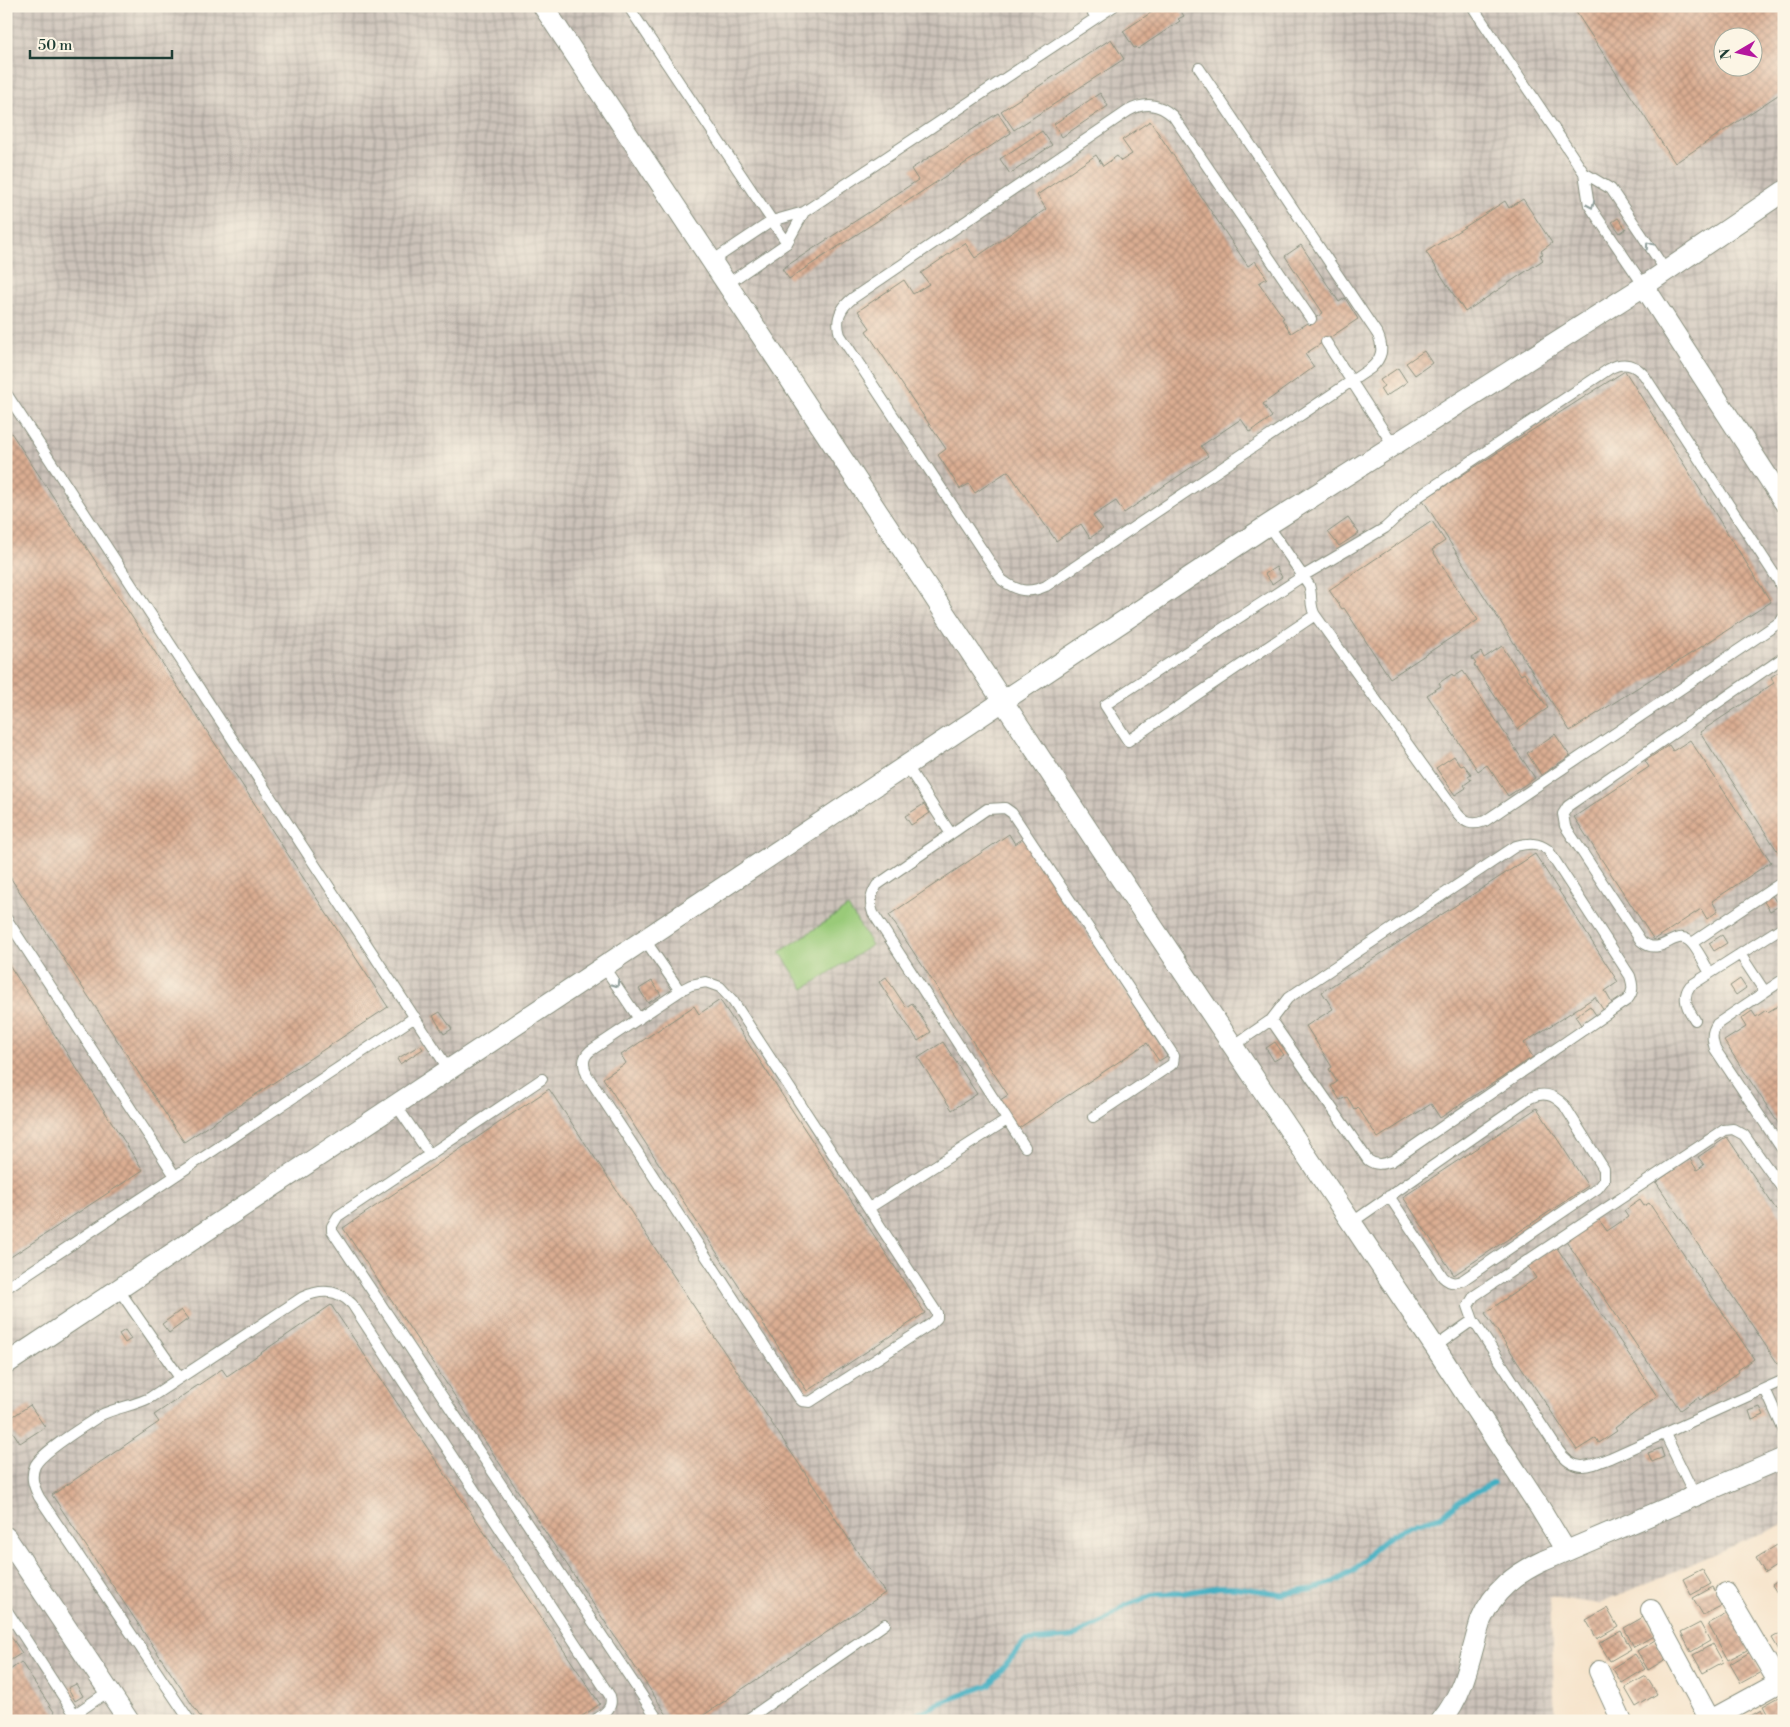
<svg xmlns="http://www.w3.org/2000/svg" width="1790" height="1727" viewBox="0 0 1790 1727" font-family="'Libre Bodoni',serif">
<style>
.industrial{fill:url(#industrial-grid);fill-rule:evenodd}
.green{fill:#9aca79;stroke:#5c8456}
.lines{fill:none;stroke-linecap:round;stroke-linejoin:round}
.stream{stroke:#43afc2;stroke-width:5.5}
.building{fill:url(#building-cross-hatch);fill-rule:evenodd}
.lane-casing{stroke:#8a907f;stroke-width:12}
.street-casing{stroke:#8a907f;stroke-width:22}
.lane{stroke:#fff;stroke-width:10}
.street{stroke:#fff;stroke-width:20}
.oneway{stroke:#8f9e9a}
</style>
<defs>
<pattern id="industrial-grid" width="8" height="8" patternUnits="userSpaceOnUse" patternTransform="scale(1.25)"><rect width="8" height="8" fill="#ccc2b9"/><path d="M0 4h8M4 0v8" fill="none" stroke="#a59f97"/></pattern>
<pattern id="building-cross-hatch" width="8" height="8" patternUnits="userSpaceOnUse" patternTransform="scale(1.25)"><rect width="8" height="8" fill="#dbad92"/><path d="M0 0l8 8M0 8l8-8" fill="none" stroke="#b18e78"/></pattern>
</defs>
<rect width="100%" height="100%" fill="#fcf5e5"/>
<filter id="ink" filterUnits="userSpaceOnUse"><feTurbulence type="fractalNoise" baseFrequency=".02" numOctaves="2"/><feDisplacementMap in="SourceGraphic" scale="10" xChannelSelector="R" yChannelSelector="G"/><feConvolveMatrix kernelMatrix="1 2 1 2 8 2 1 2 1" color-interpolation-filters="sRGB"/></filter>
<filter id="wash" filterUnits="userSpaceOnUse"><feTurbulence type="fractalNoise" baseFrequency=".0096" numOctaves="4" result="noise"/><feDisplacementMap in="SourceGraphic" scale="20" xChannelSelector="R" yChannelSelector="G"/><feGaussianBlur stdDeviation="1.12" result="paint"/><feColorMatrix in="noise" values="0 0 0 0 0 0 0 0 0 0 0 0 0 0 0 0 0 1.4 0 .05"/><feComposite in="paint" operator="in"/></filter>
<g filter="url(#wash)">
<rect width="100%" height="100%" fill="#f6e3ca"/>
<path class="industrial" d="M6 6H1784V1524L1599 1604 1550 1597 1555 1721H6ZM1722 38H1752V68H1722Z"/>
<path class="green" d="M848 907 872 945 804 989 780 952Z"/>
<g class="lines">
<path class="stream" d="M911 1721 918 1714 940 1703 989 1685 1025 1641 1069 1638 1106 1620 1124 1606 1156 1594 1183 1593 1219 1587H1235L1282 1594 1313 1589 1332 1583 1354 1571 1372 1551 1392 1534 1417 1523 1441 1516 1459 1501 1493 1483"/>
</g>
<g id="blocks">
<path class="building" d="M1161 6H1177L1184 16 1178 19 1180 21 1138 49 1136 47 1134 48 1123 31Z
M1572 6H1784V91L1675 163ZM1722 38H1752V68H1722Z
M1111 39 1124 59 1014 130 1001 111Z
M1100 93 1108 106 1062 137 1054 124Z
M998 113 1011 133 789 279 782 269 918 180 911 169Z
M1150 121 1248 266 1255 261 1267 278 1259 283 1284 318 1282 319 1291 333 1323 313 1285 256 1301 245 1339 302 1345 298 1358 319 1305 354 1314 367 1263 404 1272 417 1250 432 1241 419 1201 446 1208 456 1124 513 1116 501 1093 516 1103 529 1090 538 1081 524 1056 541 1008 471 975 493 969 484 960 489 938 455 946 449 866 331 870 328 858 311 904 280 913 294 929 284 921 273 965 243 975 258 1046 209 1037 195 1096 155 1103 166 1117 156 1121 161 1132 154 1122 140Z
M1042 131 1052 145 1010 174 1000 159Z
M1523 199 1552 243 1541 251 1543 254 1540 255 1543 260 1465 312 1426 252 1505 201 1509 208Z
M1618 218 1626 229 1620 233 1612 222Z
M1424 351 1432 363 1415 375 1406 363Z
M1398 368 1407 382 1385 397 1380 389 1384 386 1380 380Z
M1625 371 1771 602 1570 731 1423 500Z
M6 425 388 1007 184 1142 6 871Z
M1348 518 1359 533 1339 546 1328 532Z
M1432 521 1445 541 1432 550 1478 620 1390 678 1344 608 1342 609 1329 590Z
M1276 567 1282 577 1272 584 1265 574Z
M1502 646 1521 675 1524 673 1548 708 1517 729 1474 665 1476 664 1472 658 1481 652 1484 658Z
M1784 668V857L1782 858 1700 732 1774 683 1771 677Z
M1463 671 1535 778 1508 796 1487 765 1478 771 1427 695 1441 686 1439 683 1452 674 1454 677Z
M1555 734 1570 756 1541 775 1527 753Z
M1690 740 1771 862 1712 901 1718 911 1707 919 1701 909 1654 940 1574 817 1649 767 1645 761 1669 745 1673 751Z
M1454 756 1461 766 1464 765 1471 774 1468 776 1471 780 1464 785 1466 788 1455 795 1436 768Z
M924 804 930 813 911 825 905 816Z
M1009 834 1015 844 1024 838 1167 1056 1159 1061 1147 1043 1016 1130 997 1102 1008 1095 889 915Z
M1535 854 1618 982 1605 991 1613 1005 1604 1011 1595 997 1524 1043 1533 1057 1440 1118 1431 1104 1378 1138 1358 1107 1355 1110 1347 1097 1340 1100 1331 1086 1337 1082 1329 1069 1332 1067 1306 1026 1333 1009 1322 992Z
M1771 894 1779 906 1770 911 1763 900Z
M1722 935 1727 943 1714 951 1709 943Z
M6 960 143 1170 6 1260Z
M886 977 906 1007 912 1003 931 1032 918 1041 879 982Z
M1740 979 1746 988 1736 995 1730 986Z
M652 981 661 995 648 1003 639 989Z
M720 1000 925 1313 807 1391 603 1078 626 1063 621 1055 694 1006 699 1014Z
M1784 1002V1132L1724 1041 1746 1027 1741 1019 1752 1011 1756 1017 1766 1010 1768 1012Z
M1590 1006 1596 1015 1581 1025 1575 1016Z
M440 1012 452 1029 444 1034 433 1016Z
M943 1042 977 1094 952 1110 918 1058Z
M1275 1042 1284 1055 1274 1061 1266 1048Z
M420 1045 423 1049 400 1064 397 1059Z
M549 1089 885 1593 695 1721H671L343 1228Z
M1537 1108 1588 1186 1454 1275 1403 1197Z
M1727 1137 1784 1221V1364L1780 1367 1656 1182 1690 1159 1697 1170 1704 1165 1698 1157Z
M1640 1200 1644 1206 1649 1203 1754 1359 1738 1370 1739 1372 1717 1387 1718 1388 1700 1400 1698 1397 1680 1410 1565 1239 1597 1217 1607 1231 1628 1217 1624 1211Z
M1555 1245 1657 1396 1615 1428 1617 1431 1599 1443 1596 1438 1577 1450 1485 1313 1536 1278 1527 1265Z
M331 1305 600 1704 575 1721H203L52 1495 159 1422 154 1415 222 1369 227 1376Z
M181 1310 188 1319 169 1333 162 1324Z
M125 1330 131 1339 125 1343 119 1334Z
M30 1405 45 1427 20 1443 6 1421Z
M1760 1407 1764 1415 1752 1420 1749 1411Z
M1661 1448 1664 1457 1652 1462 1648 1453Z
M1777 1545 1784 1555V1561L1765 1573 1756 1558Z
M1702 1569 1711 1584 1691 1595 1683 1579Z
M1784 1577V1592L1779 1596 1772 1585Z
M1713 1587 1723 1605 1703 1615 1693 1598Z
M1607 1608 1618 1627 1597 1639 1586 1620Z
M1730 1612 1749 1649 1728 1660 1708 1624Z
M1645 1616 1655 1635 1634 1647 1624 1628Z
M1700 1623 1710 1641 1691 1652 1681 1633Z
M6 1629 22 1653 6 1663Z
M1621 1631 1631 1649 1610 1661 1599 1643Z
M1784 1631V1654L1782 1655 1772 1638Z
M1655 1640 1666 1659 1648 1670 1637 1651Z
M1713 1644 1723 1662 1703 1673 1693 1655Z
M1750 1652 1761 1672 1741 1683 1730 1664Z
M1635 1654 1645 1669 1622 1683 1612 1668Z
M21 1662 60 1721H6V1673Z
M1646 1676 1657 1694 1636 1707 1625 1688Z
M76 1684 83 1696 75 1701 68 1688Z
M1783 1695 1784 1720 1771 1721 1763 1706Z
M1761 1710 1768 1721H1742Z"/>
</g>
</g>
<g filter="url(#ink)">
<use href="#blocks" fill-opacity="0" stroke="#8a907f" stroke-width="1"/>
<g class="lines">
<defs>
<path id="lane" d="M628 6 787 243
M1089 6 1096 18
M1472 6 1584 173 1611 189 1666 271
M1199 68 1378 335C1384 349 1382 358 1371 368L1046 586C1028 594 1017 591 1002 580L840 335C835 319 840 308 853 298L1128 111C1145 102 1158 103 1173 116L1311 319
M1584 173 1589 205 1644 286
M712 261 772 221 804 212 1114 6
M727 284 787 243 804 212
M1326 342 1393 445
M6 393 449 1070
M1268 525 1309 585C1313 596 1309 605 1315 615L1457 813C1465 823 1472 826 1485 821L1780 622 1784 617
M1315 615 1128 741 1105 705 1303 576 1385 528 1418 497 1609 369C1623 361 1634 364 1644 375L1778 580 1784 593
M907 766 951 834
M6 918 175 1176
M645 940 680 991
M1692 943 1784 881
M1740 954 1765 992
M604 967 639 1019
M1710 973C1705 965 1696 945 1688 940 1673 930 1661 958 1641 941L1565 826 1563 814 1568 806 1784 657
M1784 979 1717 1024C1711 1033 1712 1039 1715 1049L1784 1152
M706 982 720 987 733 1001 937 1313V1318L931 1324 810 1402 802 1401 799 1398 587 1075C583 1065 582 1058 590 1051L683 989 691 985Z
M1695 1020C1688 1010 1681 998 1690 986L1784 926
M1233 1046 1271 1020 1288 998 1516 846C1529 843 1538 842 1548 850L1630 976C1633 986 1634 992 1627 1000L1392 1161C1383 1164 1376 1166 1368 1160L1271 1020
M542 1079 338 1216 332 1226V1231L659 1721
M396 1105 430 1155
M1025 1147 873 913C869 902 871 895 877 885L987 809 1005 808 1012 813 1174 1056 1173 1063 1171 1065 1093 1117
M1784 1191 1744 1135 1733 1129 1724 1130 1474 1296 1468 1306 1473 1320 1558 1450C1574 1473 1588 1467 1610 1458L1784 1380
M869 1208 1007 1120
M1351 1223 1530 1098C1544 1091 1554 1095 1564 1105L1604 1169V1180L1598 1188 1463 1280C1455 1284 1449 1283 1443 1277L1389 1196
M6 1288 415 1017
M119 1290 180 1378
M1435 1347 1473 1320
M1765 1389 1784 1431
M1665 1434 1695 1496
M6 1609 79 1721
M75 1714 109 1691
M190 1721 39 1497C34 1487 30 1477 35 1466 41 1452 86 1425 101 1415 117 1407 135 1406 151 1397L303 1297C321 1289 337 1289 352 1304L610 1696C614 1709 603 1714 594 1721
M745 1721 885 1624"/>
<path id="street" d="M543 6 1098 845 1435 1347 1540 1508 1566 1551
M1644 286 1784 502
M6 1364 1268 525 1644 286 1784 191
M6 1537 129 1721
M1726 1593 1779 1683
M1651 1610 1710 1720
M1599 1671 1622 1721
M1441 1721C1466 1691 1470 1655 1481 1620 1493 1591 1515 1574 1543 1561L1784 1458
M1709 1721 1784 1680"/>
</defs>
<use href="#lane" class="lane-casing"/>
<use href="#street" class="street-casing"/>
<use href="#lane" class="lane"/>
<use href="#street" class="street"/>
</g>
<defs><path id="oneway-chevron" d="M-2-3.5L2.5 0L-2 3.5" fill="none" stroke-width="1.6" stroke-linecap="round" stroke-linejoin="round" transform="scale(1.25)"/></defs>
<g class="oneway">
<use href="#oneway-chevron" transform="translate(1591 205) rotate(66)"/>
<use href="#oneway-chevron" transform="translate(1649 245) rotate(-124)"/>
<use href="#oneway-chevron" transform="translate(616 984) rotate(56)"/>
</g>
</g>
<rect width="1790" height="1727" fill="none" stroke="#fcf5e5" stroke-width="25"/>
<g transform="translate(1738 52) rotate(261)"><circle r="24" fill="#fcf5e5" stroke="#a4ab9e"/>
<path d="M0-4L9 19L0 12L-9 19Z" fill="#b5179e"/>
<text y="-8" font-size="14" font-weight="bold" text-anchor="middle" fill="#1f3d34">N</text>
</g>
<path d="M30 50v8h142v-8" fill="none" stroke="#1f3d34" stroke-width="2.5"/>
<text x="38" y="50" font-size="15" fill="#1f3d34" stroke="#fcf5e5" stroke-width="4" paint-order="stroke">50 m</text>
</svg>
